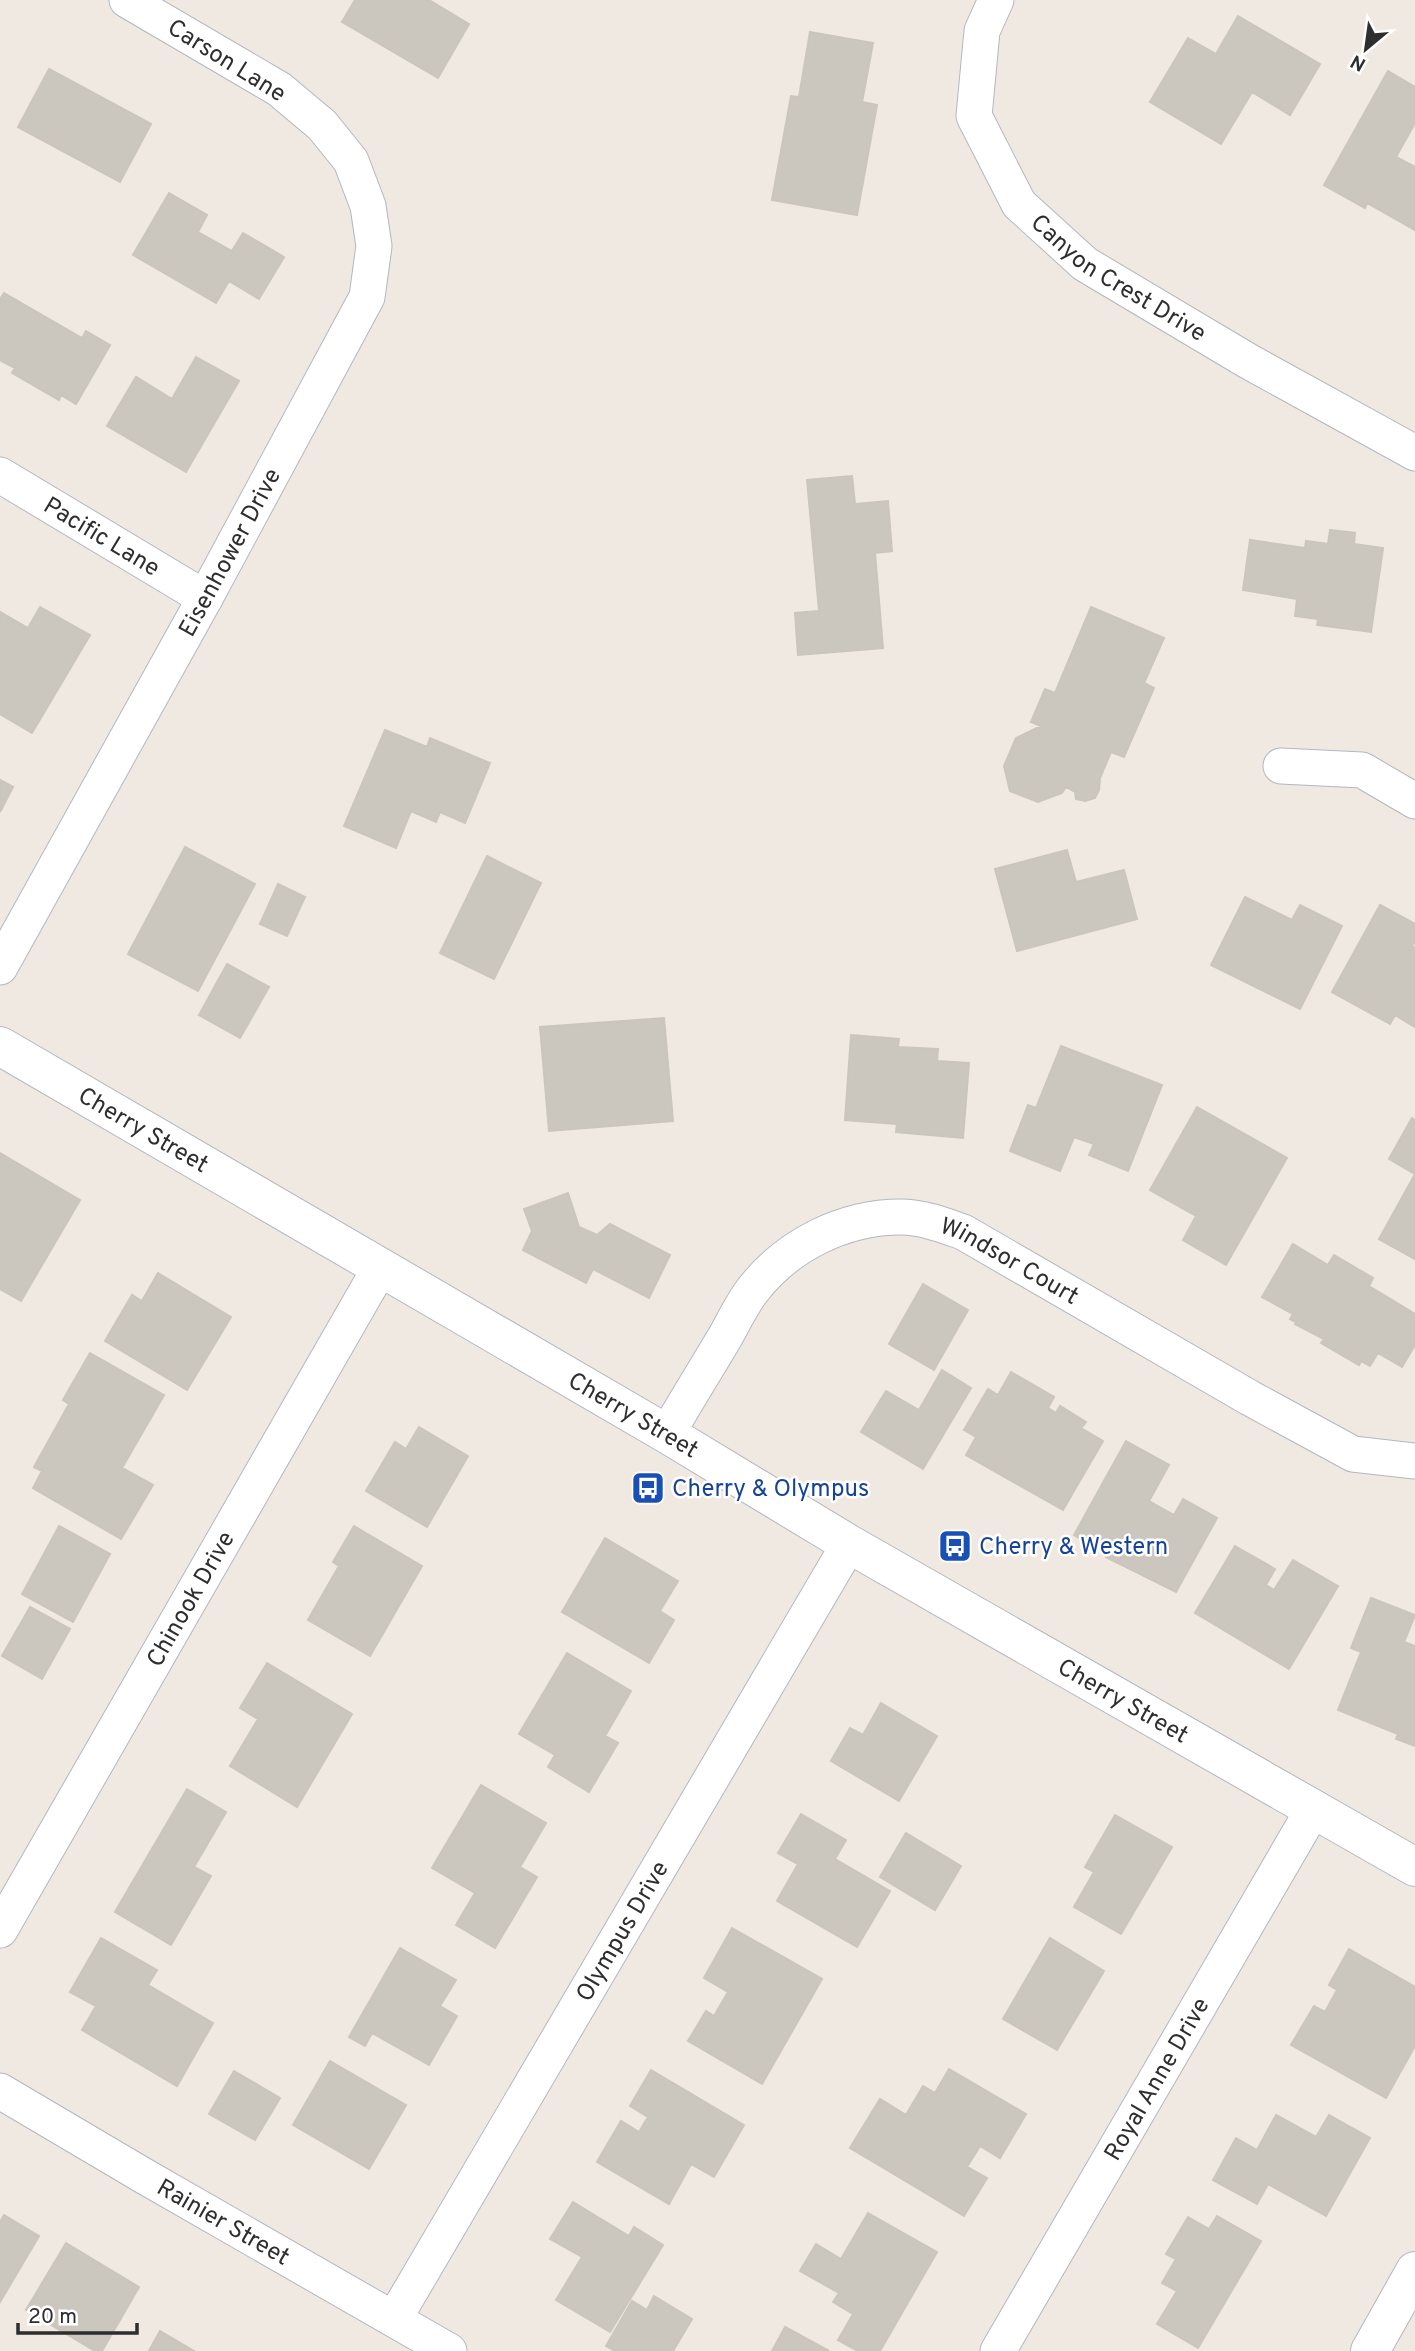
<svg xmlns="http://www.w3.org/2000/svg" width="1415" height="2351" viewBox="0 0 1415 2351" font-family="Overpass,sans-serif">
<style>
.building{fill:#cbc7bf;stroke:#cbc5ba;stroke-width:2}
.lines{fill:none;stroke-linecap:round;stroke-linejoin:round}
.minor-casing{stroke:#b4b7c1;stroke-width:37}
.secondary-casing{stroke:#b4b7c1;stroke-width:40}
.minor{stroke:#fff;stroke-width:35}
.secondary{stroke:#fff;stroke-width:38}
.labels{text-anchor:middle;stroke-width:5;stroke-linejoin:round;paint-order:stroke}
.street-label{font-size:24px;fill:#2e2e2e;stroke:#fff}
.transit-label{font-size:24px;fill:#164399;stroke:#fff;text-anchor:start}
</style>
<rect width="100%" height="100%" fill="#efe9e1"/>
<path class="building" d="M355 0H429L469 24 438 78 342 22Z
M1238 16 1320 64 1290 115 1252 92 1221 144 1150 102 1188 38 1216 54Z
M810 32 873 43 862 102 877 105 857 215 772 200 791 96 799 97Z
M49 69 151 124 120 182 18 127Z
M1388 71 1415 87V123L1396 157 1415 167V230L1367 203 1365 208 1324 185Z
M169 193 207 215 198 232 232 251 243 233 284 257 259 299 229 281 216 303 133 255Z
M4 293 82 338 86 331 110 345 76 404 61 395 59 400 12 373 15 368 0 360V299Z
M196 357 239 381 186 472 107 426 136 377 172 399Z
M852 476 855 504 888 501 892 551 875 553 883 648 798 655 795 613 819 611 807 480Z
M1330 530 1355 533 1354 544 1383 548 1371 632 1317 625 1318 619 1295 616 1297 599 1243 590 1250 540 1305 548 1306 541 1328 544Z
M40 607 90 635 32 733 0 714V612L28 628Z
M1091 607 1164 638 1144 683 1154 688 1124 757 1111 752 1100 778 1099 790 1095 798 1085 801 1076 799 1075 792 1066 787 1062 793 1038 802 1010 791 1004 766 1016 738 1041 726 1031 722 1045 689 1055 693Z
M385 730 427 747 430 738 490 763 465 823 440 812 436 822 411 811 396 848 344 826Z
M0 780 13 787 0 812Z
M185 847 255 884 198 991 128 954Z
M1067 850 1076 882 1124 870 1137 919 1017 951 995 869Z
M487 856 541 883 494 979 440 953Z
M278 884 305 897 287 936 260 924Z
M1245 897 1292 920 1300 905 1342 926 1300 1009 1211 965Z
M1380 905 1415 924V942L1412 946 1415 948V1027L1395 1015 1390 1024 1332 992Z
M227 964 269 987 240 1038 199 1015Z
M664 1018 673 1121 549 1131 540 1027Z
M851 1035 899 1039 898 1047 938 1049 937 1061 969 1063 963 1138 896 1132 897 1124 845 1120Z
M1061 1046 1162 1085 1128 1171 1089 1155 1094 1144 1074 1137 1060 1171 1010 1151 1028 1105 1036 1108Z
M1197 1107 1287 1158 1226 1265 1183 1240 1196 1216 1150 1190Z
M1412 1118 1415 1120V1174L1389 1159Z
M0 1153 80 1200 21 1301 0 1289Z
M1415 1174V1259L1379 1239Z
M568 1193 579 1227 597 1235 610 1224 670 1255 649 1298 593 1269 586 1283 523 1250 532 1231 524 1209Z
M1293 1244 1328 1265 1334 1255 1373 1278 1369 1286 1415 1314V1345L1402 1367 1378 1353 1370 1366 1361 1361 1359 1365 1321 1343 1324 1339 1295 1324 1296 1322 1290 1319 1293 1314 1262 1297Z
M158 1273 231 1317 187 1390 105 1341 132 1295 142 1301Z
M923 1284 968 1310 934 1370 889 1344Z
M90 1353 164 1395 122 1468 153 1485 121 1539 33 1488 42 1471 34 1467 69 1404 63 1400Z
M942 1370 971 1388 923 1469 861 1432 886 1391 919 1410Z
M1011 1372 1054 1397 1048 1408 1056 1413 1060 1406 1086 1422 1081 1428 1103 1441 1063 1510 966 1455 976 1437 964 1430 988 1389 998 1395Z
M419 1427 468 1456 427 1527 366 1491 395 1442 406 1449Z
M1126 1441 1169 1465 1149 1501 1174 1515 1183 1499 1217 1518 1176 1592 1106 1557 1108 1554 1074 1535Z
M59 1526 110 1554 73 1622 22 1594Z
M354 1526 422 1566 370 1656 308 1620 339 1566 333 1562Z
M605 1538 678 1581 660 1611 674 1620 649 1663 562 1612Z
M1235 1546 1275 1569 1266 1585 1274 1590 1293 1560 1338 1586 1289 1669 1195 1613Z
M1371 1598 1415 1615 1404 1642 1415 1646V1746L1396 1739 1398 1734 1338 1710 1361 1652 1351 1648Z
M30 1607 70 1629 42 1679 2 1656Z
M567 1653 631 1691 605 1736 618 1743 589 1792 548 1767 555 1755 519 1734Z
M267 1663 352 1714 297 1807 230 1766 258 1719 240 1708Z
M881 1703 937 1736 899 1801 831 1761 850 1728 863 1735Z
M481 1785 546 1823 520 1867 537 1877 495 1948 456 1925 475 1893 432 1868Z
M187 1789 226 1812 194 1867 211 1876 171 1945 115 1912Z
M801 1814 846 1840 835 1859 890 1891 857 1947 777 1901 798 1864 778 1853Z
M1115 1815 1172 1847 1121 1934 1074 1907 1094 1872 1085 1867Z
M906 1833 961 1866 935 1910 880 1877Z
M732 1928 822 1979 762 2084 688 2041 706 2011 714 2016 728 1992 704 1978Z
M101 1938 157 1970 148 1985 213 2023 177 2086 82 2030 96 2006 70 1992Z
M1050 1938 1104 1971 1057 2050 1003 2019Z
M400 1948 456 1980 440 2006 457 2016 429 2065 372 2033 365 2046 349 2037Z
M1349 1949 1415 1987V2046L1386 2098 1291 2045 1314 2006 1325 2012 1337 1990 1329 1985Z
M330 2061 406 2105 369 2169 293 2125Z
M949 2069 1026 2114 1000 2158 980 2146 967 2167 987 2178 964 2216 850 2148 880 2099 906 2115 923 2086 935 2093Z
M651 2070 744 2125 714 2177 691 2164 669 2204 597 2162 621 2121 639 2132 648 2117 630 2106Z
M234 2071 280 2098 255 2140 209 2114Z
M1276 2115 1316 2137 1329 2115 1370 2138 1326 2216 1268 2184 1257 2204 1213 2180 1236 2138 1257 2150Z
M573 2202 629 2236 634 2227 663 2245 610 2332 556 2300 582 2257 550 2239Z
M868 2213 937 2252 880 2351H858L838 2340 853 2314 833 2302 839 2293 800 2271 816 2244 841 2259Z
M4 2215 39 2236 0 2302V2222Z
M1217 2216 1261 2241 1198 2348 1157 2324 1177 2291 1162 2283 1176 2259 1166 2254 1188 2217 1209 2229Z
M66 2243 139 2287 102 2351H95L26 2310Z
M654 2296 692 2319 673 2351H615L606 2346 632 2301 647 2310Z
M785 2327 829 2351H772Z
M160 2331 194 2351H149Z"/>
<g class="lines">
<defs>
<g id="minor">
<path id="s1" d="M996 0 982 31 974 116 1019 204 1085 264 1248 361 1415 453"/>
<path id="s2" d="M0 475 205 598"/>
<path d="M1281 766 1362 770 1415 801"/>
<path id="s3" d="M0 967 205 598 367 297 374 246 368 206 351 161 322 125 279 89 127 0"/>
<path id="s4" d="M667 1434C686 1401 706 1369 725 1337 734 1321 742 1304 752 1291 787 1245 844 1217 901 1217 922 1217 943 1225 963 1232L1250 1398 1353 1454 1415 1461"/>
<path id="s5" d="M0 1930 380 1268"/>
<path id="s6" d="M0 2091 144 2176 449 2351"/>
<path id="s7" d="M394 2319 849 1544"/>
<path id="s8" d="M998 2351 1314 1808"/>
</g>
<g id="secondary">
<path id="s9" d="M0 1046 667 1434 849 1544 1415 1867"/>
<path d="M1370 2351 1415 2271"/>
</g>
</defs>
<use href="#minor" class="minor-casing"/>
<use href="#secondary" class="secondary-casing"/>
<use href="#minor" class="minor"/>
<use href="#secondary" class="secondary"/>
</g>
<defs>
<symbol id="bus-square" viewBox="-11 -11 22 22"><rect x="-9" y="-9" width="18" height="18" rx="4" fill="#1a4fb4" stroke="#fff"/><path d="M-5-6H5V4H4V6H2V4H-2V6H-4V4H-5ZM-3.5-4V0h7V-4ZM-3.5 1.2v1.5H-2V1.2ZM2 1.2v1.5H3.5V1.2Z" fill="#fff"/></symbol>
</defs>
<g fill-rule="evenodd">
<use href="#bus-square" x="629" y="1469" width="38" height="38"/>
<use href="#bus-square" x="936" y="1527" width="38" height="38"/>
</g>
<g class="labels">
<g class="street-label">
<text transform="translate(227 60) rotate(32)" y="8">Carson Lane</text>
<text dy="8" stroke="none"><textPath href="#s1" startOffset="343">Canyon Crest Drive</textPath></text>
<text dy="8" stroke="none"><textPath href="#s2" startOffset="119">Pacific Lane</textPath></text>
<text dy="8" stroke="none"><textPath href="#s3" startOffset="474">Eisenhower Drive</textPath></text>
<text dy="8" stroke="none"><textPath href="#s9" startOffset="166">Cherry Street</textPath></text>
<text dy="8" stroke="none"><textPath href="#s4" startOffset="457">Windsor Court</textPath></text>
<text dy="8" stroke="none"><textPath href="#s9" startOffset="733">Cherry Street</textPath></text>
<text dy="8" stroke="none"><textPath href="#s5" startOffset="382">Chinook Drive</textPath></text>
<text dy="8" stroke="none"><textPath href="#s9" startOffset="1300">Cherry Street</textPath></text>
<text dy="8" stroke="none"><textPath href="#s7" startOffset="450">Olympus Drive</textPath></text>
<text dy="8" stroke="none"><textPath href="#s8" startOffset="315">Royal Anne Drive</textPath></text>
<text dy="8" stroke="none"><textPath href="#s6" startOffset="259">Rainier Street</textPath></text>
</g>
<g class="transit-label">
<text x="672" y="1496">Cherry &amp; Olympus</text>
<text x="979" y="1554">Cherry &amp; Western</text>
</g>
</g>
<g transform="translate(1366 49) rotate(209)" stroke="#ffffff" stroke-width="5" paint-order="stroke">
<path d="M0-5L12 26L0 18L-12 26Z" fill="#2e2e2e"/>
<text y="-10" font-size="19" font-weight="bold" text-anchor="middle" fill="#2e2e2e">N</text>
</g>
<path d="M18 2323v10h119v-10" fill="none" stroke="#2e2e2e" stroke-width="3.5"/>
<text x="28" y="2323" font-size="21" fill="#2e2e2e" stroke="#ffffff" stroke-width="5" paint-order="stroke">20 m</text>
</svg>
